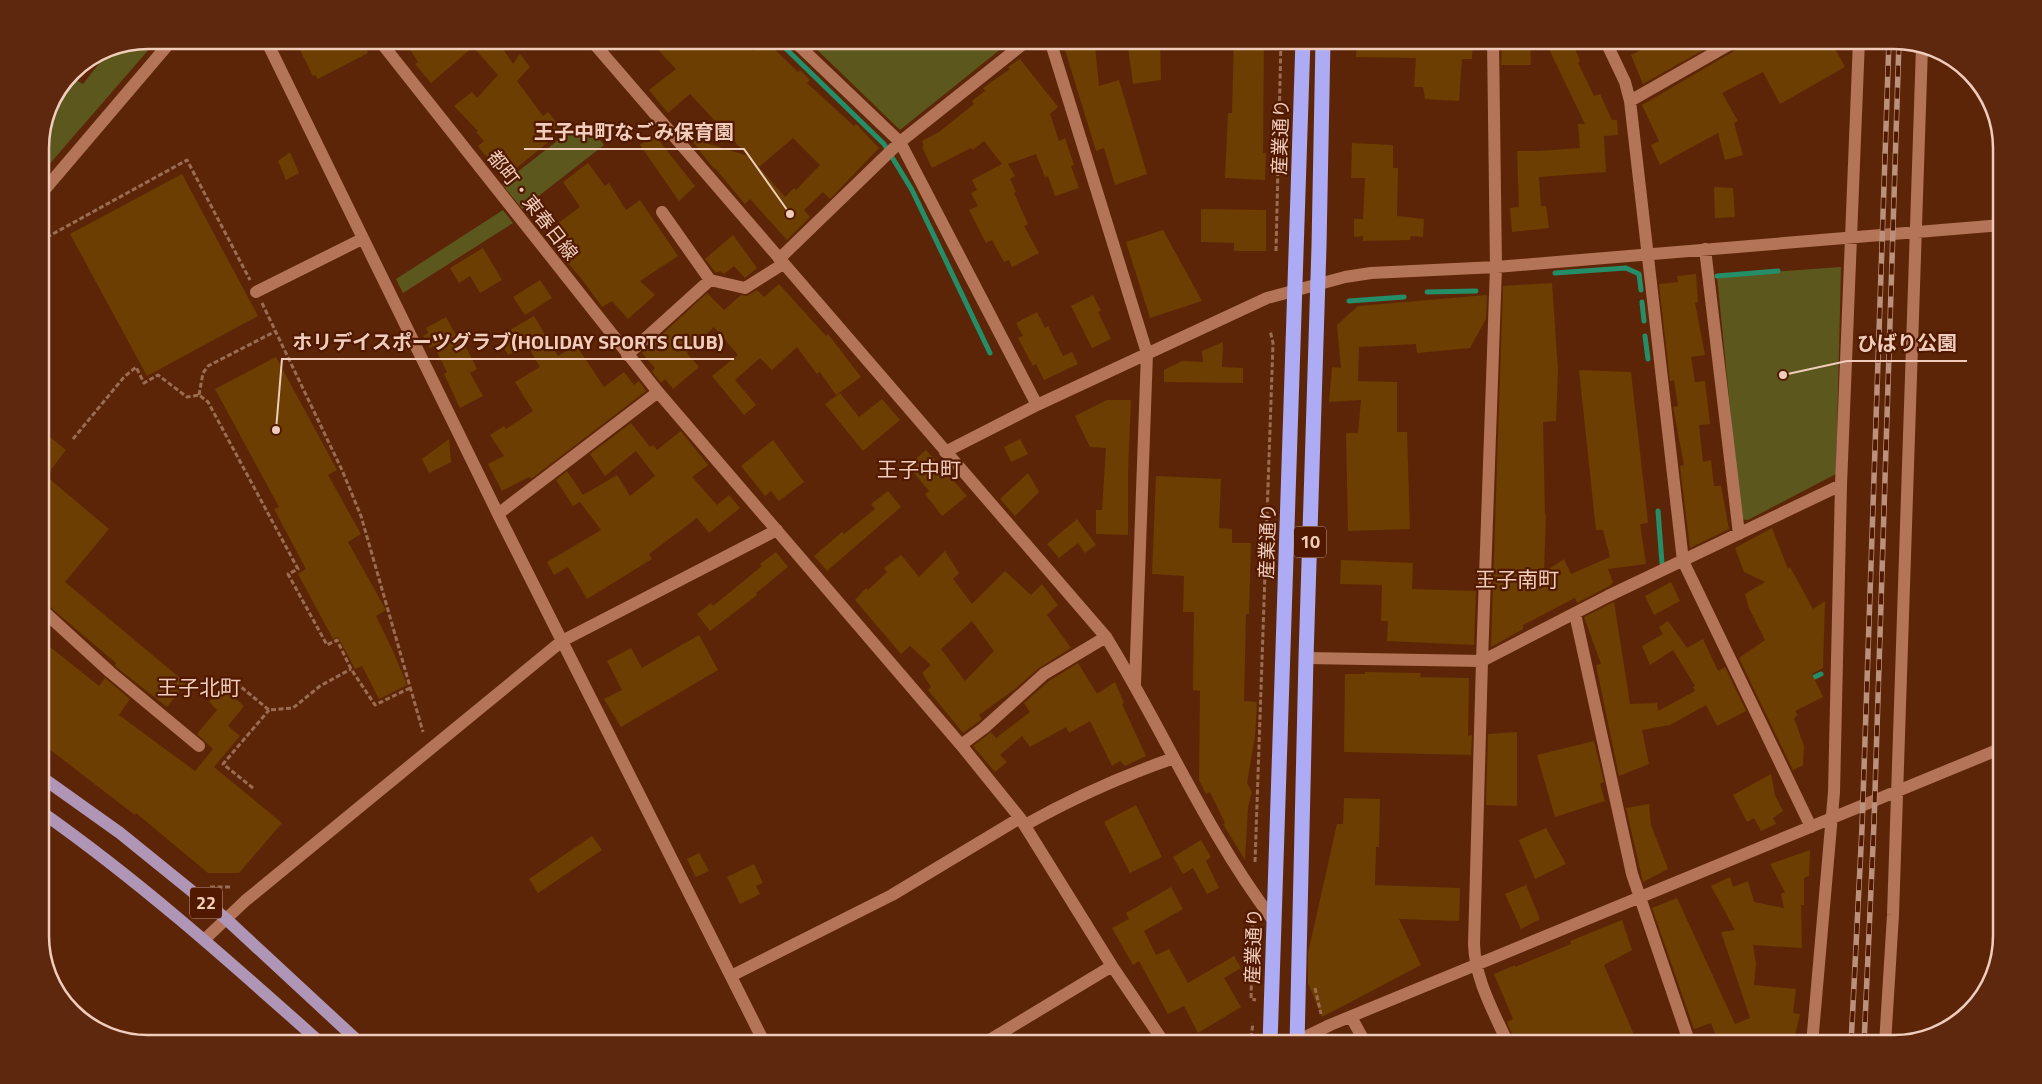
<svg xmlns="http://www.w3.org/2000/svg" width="2042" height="1084" viewBox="0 0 2042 1084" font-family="'Titillium Web','Noto Sans JP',sans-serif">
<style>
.green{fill:#5c571c}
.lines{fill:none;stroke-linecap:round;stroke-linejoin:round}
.stream{stroke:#248e68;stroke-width:5}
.building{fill:#6c3e02;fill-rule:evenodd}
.path{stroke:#9b6c54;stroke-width:3;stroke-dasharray:5 2.5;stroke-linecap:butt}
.minor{stroke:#b47458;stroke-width:12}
.major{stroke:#af95b6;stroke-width:12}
.highway{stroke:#acabf4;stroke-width:15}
.rail-casing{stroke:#bc917c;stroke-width:5.5}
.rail{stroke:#511a00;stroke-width:4;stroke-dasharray:11;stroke-linecap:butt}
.labels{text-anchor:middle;stroke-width:4.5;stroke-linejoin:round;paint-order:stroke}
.shield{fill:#511a00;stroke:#c09784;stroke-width:1}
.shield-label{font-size:18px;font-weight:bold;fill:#f0ccbc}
.street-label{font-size:19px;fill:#f0ccbc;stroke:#511a00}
.quarter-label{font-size:21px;fill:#f0ccbc;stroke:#511a00}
.rim{fill:none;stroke:#f0ccbc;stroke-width:2.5}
.leader{fill:none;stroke:#f0ccbc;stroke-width:2}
.callout-dot{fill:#f0ccbc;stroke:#511a00;stroke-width:2}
.callout-label{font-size:20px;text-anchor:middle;font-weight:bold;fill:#f0ccbc;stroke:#511a00;stroke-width:4.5;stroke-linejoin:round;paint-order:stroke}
</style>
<rect width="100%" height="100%" fill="#5d2507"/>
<path class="green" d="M147 40H157L40 175V141L48 106 68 76 83 84 112 47Z
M807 40H1012L900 130Z
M584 120 604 145 522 209 502 184Z
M503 210 513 223 403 293 396 279Z
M1841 267 1836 474 1748 520 1741 519 1717 276Z"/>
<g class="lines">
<path class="stream" d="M777 40 884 144 912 190 990 353
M1555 273 1626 268 1639 274 1641 290
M1717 276 1778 271
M1427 292 1476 291
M1349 301 1404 297
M1642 302 1644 321
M1645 336 1648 359
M1658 511 1662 563
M1808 680 1821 674"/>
</g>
<path class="building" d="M295 40H371L374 47 367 50 368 53 318 79 315 75 313 76Z
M404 40H466L472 48 431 83 415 64 418 62Z
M486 40H497L513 64 520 54 530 67 517 81 543 116 548 112 563 130 508 175 483 153 478 146 484 141 476 132 478 131 454 106 472 92 477 98 498 75 475 49Z
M649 40H741L753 51 765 40 798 72 800 70 810 80 807 83 854 126 856 124 879 148 830 199 823 192 804 210 810 217 787 240 750 199 745 204 715 168 714 169 690 138 748 156 690 94 668 113 649 90 676 69ZM793 138 820 165 796 190 794 188 785 197 759 167Z
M1062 40H1081V48L1095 46 1099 86 1119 80 1147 174 1115 185 1104 148 1096 151Z
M1127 40H1160L1161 80 1133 84Z
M1234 40H1264L1263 153H1266L1265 180 1225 178 1228 113H1232Z
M1357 40H1406V43L1435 45V40H1473L1472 59H1462L1459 101 1425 99 1423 87H1414L1416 58 1356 57Z
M1508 40H1530L1531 65H1501L1502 45 1508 44Z
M1558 40H1566L1569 46 1573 44 1580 61 1578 63 1594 96 1600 94 1612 120H1617L1618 135 1604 136 1606 172 1539 177 1541 206H1546L1549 228 1512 232 1510 208 1519 207 1517 151H1538L1580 148 1578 124H1585L1547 45Z
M1660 40H1721L1643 84 1631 55Z
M1745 40H1810L1815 49 1830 40 1845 67 1780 104 1763 72 1722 93 1738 121 1734 123 1743 155 1725 160 1718 133 1679 154 1660 165 1651 145 1659 141 1642 105 1741 47Z
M1020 59 1058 107 1050 114 1059 141 1065 138 1074 165 1071 166 1079 188 1055 196 1048 176 1045 177 1036 154 1008 164 1015 176 1010 179 1016 192 1014 193 1028 224 1024 226 1039 253 1012 267 1009 260 1004 262 992 240 986 243 969 210 978 206 971 193 977 190 972 180 1002 164 984 141 973 150 971 148 932 168 922 147 924 146 922 141 939 132 974 104 972 101 985 91 983 88 1010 69 1008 67Z
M653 133 695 186 679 201 640 145Z
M1352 143 1393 145V168H1398L1397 216 1424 219 1423 237 1411 236 1410 240 1363 241V236L1354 237V219H1363L1365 178H1351Z
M290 152 299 173 286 180 278 161Z
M588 163 605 186 609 183 626 210 640 200 678 256 640 281 655 295 628 319 612 301 602 307 584 282 557 250 562 247 549 230 580 207 563 182Z
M182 174 258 316 147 376 70 234Z
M1714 187 1733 188 1735 217 1715 218Z
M1201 209 1266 210V251H1234V243L1201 242Z
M1163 230 1202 301 1150 318 1126 242Z
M733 235 757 268 745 278 734 266 724 274 720 271 716 273 705 259Z
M483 248 502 280 480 293 470 276 459 283 450 268Z
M1696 274 1698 302 1695 303 1705 355 1691 357 1695 382 1705 381 1710 424 1699 425 1703 462 1711 460 1714 486H1721L1729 529 1690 548 1680 466 1684 465 1673 407 1678 406 1674 380 1670 381 1659 284 1678 282 1677 276Z
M540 280 552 298 525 315 513 297Z
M1552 283 1558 371 1556 421 1543 422 1545 515H1546L1544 572 1564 559 1571 574 1610 557 1603 530H1596L1579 370 1631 372 1648 523 1640 524 1646 564 1608 569 1613 582 1611 585 1577 603 1575 598 1523 625V629L1491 647 1503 286Z
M779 284 826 336 828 334 861 377 836 395 820 372 817 374 797 347 772 370 760 358 735 380 756 405 744 415 712 376 738 355 714 327 687 353 699 367 673 389 665 379 661 383 652 371 655 368 642 353 707 293 724 310 741 295 747 296 757 290 764 297Z
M1093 295 1101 311 1098 312 1111 339 1092 348 1071 306Z
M1487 295 1486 319 1470 348 1417 353 1416 344 1359 347 1358 381 1397 382V432H1407L1410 529 1348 531 1346 433H1358L1361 400 1329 402 1332 367 1341 368 1337 325 1358 306Z
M1037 312 1045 328 1048 326 1063 356 1072 352 1078 364 1044 380 1036 364 1033 366 1018 338 1023 336 1016 323Z
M534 316 558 356 576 345 604 387 624 372 634 385 639 381 646 391 531 479 530 477 527 478 502 491 488 464 504 456 490 435 504 426 506 429 533 411 515 382 540 367 527 345 508 355 498 337Z
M446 317 458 339 461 337 477 369 470 373 483 396 460 408 444 374 447 372 434 346 430 348 423 336 428 333 426 328Z
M1223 342 1222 367 1243 368V383L1164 382V370L1182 361 1203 362 1202 351Z
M276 357 337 470 328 475 361 534 348 542 386 610 376 616 393 651 407 685 379 699 362 666 355 669 338 637 333 639 298 574 306 569 274 509 279 507 215 389Z
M840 393 859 417 882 399 900 420 863 451 825 404Z
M1107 400H1131L1128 471V535L1096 534V510H1102L1106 448 1090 447 1075 416Z
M631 423 650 447 653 445 657 450 681 431 708 465 692 477 717 505 729 495 740 508 709 533 697 518 649 554 652 559 587 599 568 567 554 575 547 562 601 530 580 502 573 506 556 480 567 471 583 495 617 475 630 496 655 476 636 451 605 476 590 454Z
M40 429 66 450 46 476 109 529 65 582 186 683 167 707 115 666 116 663 43 601 49 594 40 586Z
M449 439 451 462 429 473 422 459Z
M1020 439 1028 454 1011 462 1004 447Z
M773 440 804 482 779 501 771 491 765 496 741 466Z
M926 450 967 496 942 516 925 494 929 491 908 466Z
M1028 473 1039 492 1015 516 1000 499Z
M1156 476 1221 479 1219 528 1232 529V543H1251L1249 614H1246L1244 701 1257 702 1255 736 1247 783 1252 792 1248 807 1245 860 1223 824 1225 823 1210 792 1206 794 1199 780 1200 691 1193 690 1194 612H1183L1184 576 1152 574Z
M888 491 901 507 827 571 814 556 842 532 844 534 875 509 871 504Z
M1077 519 1096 545 1085 553 1078 543 1059 558 1047 544Z
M1772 528 1788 569 1790 567 1813 609 1825 601 1823 668 1812 674 1823 697 1795 711 1798 715 1794 718 1804 746 1803 765 1793 770 1739 658 1765 640 1749 608 1745 594 1765 582 1744 572 1735 548Z
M945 551 959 573 953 579 972 604 1005 571 1031 595 1042 584 1058 605 1047 615 1071 648 1039 668 1015 689 979 715 982 719 963 733 928 690 931 687 922 673 931 665 910 646 901 654 855 600 866 588 868 590 887 572 884 568 901 555 919 577ZM972 621 994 651 965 681 941 649Z
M776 552 788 567 756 593 757 595 710 631 697 614 711 603 713 606 762 566 760 564Z
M1341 560 1413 563 1412 589 1476 591 1474 645 1387 641 1388 621H1381L1382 585 1340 584Z
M1671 582 1680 601 1654 615 1645 596Z
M1614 602 1630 704 1657 703 1658 711 1695 691 1693 687 1695 686 1673 650 1650 665 1642 646 1663 634 1659 627 1668 621 1687 648 1703 639 1718 671 1725 667 1746 711 1717 726 1706 705 1670 725 1642 730 1649 764 1619 776 1596 665 1601 664 1584 617Z
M699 635 718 670 621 727 604 699 622 690 607 661 631 648 642 668Z
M40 639 99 686 105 678 130 699 119 715 195 771 213 749 197 734 217 710 209 702 222 687 244 706 228 726 240 736 214 767 282 823 239 873H208L136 813 135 815 40 742Z
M1078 663 1097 694 1115 682 1124 703 1122 704 1146 756 1125 766 1120 761 1112 766 1090 721 1069 733 1066 727 1030 747 1022 736 1000 755 1007 762 995 772 973 746 991 732 996 738 1030 712 1024 703 1049 681Z
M1365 672 1421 673 1420 677 1469 678 1468 736 1472 735 1471 755 1344 752 1345 674H1365Z
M1517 732V806L1486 805 1488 734Z
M1594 741 1604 782 1600 784 1605 801 1555 817 1537 755Z
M1771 774 1775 795 1783 811 1773 818 1776 824 1761 831 1754 818 1747 822 1733 795Z
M1344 798 1380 799 1379 847H1376L1375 885 1460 888 1459 921 1399 919 1421 965 1322 1017 1308 983V953L1337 824H1343Z
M1649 804 1651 825 1668 869 1643 882 1626 808Z
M1136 805 1162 857 1130 873 1104 822Z
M1546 828 1566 864 1535 879 1519 840Z
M592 836 602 850 538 893 529 879Z
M1201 840 1211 857 1206 861 1219 888 1207 894 1193 868 1183 874 1173 857Z
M1810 850 1809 876 1804 878V905H1801L1802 948 1753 945 1756 964 1754 985 1796 989 1793 1013 1800 1014 1793 1044H1719L1711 1023 1694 1029 1652 908 1677 898 1735 1024 1750 1018 1721 932 1735 930 1711 886 1730 877 1733 887 1748 881 1754 902 1784 908 1781 894 1785 892 1770 864Z
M699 853 709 871 696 877 687 859Z
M754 864 763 883 756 886 760 894 740 904 727 877Z
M1526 885 1540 919 1521 929 1505 894Z
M1171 887 1183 909 1144 931 1156 955 1169 949 1188 983 1234 956 1241 968 1224 978 1241 1007 1198 1033 1184 1006 1168 1014 1139 961 1133 965 1112 928 1129 919 1126 913Z
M1622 920 1632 950 1604 965 1638 1044H1516L1507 1022 1513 1019 1494 974 1515 965V967L1571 944 1570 941Z"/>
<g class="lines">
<path class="path" d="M40 241 187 160 250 280
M1276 251 1281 40
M262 303 342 470 361 516 423 732
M199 395 203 373 208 366 276 331
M73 439 124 377 136 367 144 383 158 375 187 397 199 395 208 402 298 569 288 574 327 645 337 640 351 669 375 705 410 688
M230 678 269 710 293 708 320 686 351 669
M40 758 46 762
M253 788 223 764 269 710
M1255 862 1273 343 1270 330
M210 887H232
M1253 918 1251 999 1256 1000
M1315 988 1321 1014
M1251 1038 1253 1023"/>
<path class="minor" d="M266 40 498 514 765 1044
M379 40 658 392 961 745 1020 818 1112 966 1165 1044
M591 40 1106 637C1164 731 1207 833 1273 920
M793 40 900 142 1037 405
M1050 40 1147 353 1135 684
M1493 40 1496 267 1482 661 1474 944C1475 980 1494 1012 1508 1044
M1605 40 1625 82 1630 101 1683 561 1811 827
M1630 101 1737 40
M40 195 172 40
M662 212 710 280 745 288 783 264
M1705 249 1739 534
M779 259 900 142 1028 40
M256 292 362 239
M627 355 710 280
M945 452 1037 405 1267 298 1345 277 1371 273 1496 267 2002 225
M498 514 658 392
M40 608 110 672 199 746
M1575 614 1632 874 1690 1044
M1306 658 1482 661 1608 596 1841 485
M961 745 984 728 1044 674 1106 637
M1025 825C1073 798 1122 776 1174 758
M205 939 245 901 562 641 777 530
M731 976 892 895 1020 818
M1351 1017 1366 1044
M983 1044 1112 966
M1291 1044 1330 1025 2002 748
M1812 1044 1834 792 1841 485 1859 40
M1885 1044 1893 915 1922 47"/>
<path class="major" d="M40 776 120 833 225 918 361 1044
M40 811C141 882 230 962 322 1044"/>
<path class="highway" d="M1270 1044 1303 40
M1297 1044 1306 658 1319 246 1323 40"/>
<defs>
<path id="rail" d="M1851 1044 1862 828 1889 40
M1864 1044 1874 823 1899 41"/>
</defs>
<use href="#rail" class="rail-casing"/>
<use href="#rail" class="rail"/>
</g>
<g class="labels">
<g class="shield">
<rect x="1294" y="526.5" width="32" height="31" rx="4"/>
<rect x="190" y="887.5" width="32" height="31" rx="4"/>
</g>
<g class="shield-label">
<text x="1310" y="548">10</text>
<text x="206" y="909">22</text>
</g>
<g class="street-label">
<text transform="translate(1280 137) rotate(-88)" y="7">産業通り</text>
<text transform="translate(533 205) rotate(52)" y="7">都町・東春日線</text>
<text transform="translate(1267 541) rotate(-88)" y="7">産業通り</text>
<text transform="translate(1253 946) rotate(-88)" y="7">産業通り</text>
</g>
<g class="quarter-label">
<text x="919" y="477">王子中町</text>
<text x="1517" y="587">王子南町</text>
<text x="199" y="695">王子北町</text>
</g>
</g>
<path d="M0 0H2042V1084H0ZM148 49H1894A99 99 0 0 1 1993 148V936A99 99 0 0 1 1894 1035H148A99 99 0 0 1 49 936V148A99 99 0 0 1 148 49Z" fill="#5e280f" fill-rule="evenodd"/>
<path class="rim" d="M148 49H1894A99 99 0 0 1 1993 148V936A99 99 0 0 1 1894 1035H148A99 99 0 0 1 49 936V148A99 99 0 0 1 148 49Z"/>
<path class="leader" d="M790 214L744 149H524M276 430L282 359H734M1783 375L1847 361H1967"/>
<g class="callout-dot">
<circle cx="790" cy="214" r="5"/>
<circle cx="276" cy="430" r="5"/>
<circle cx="1783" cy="375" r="5"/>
</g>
<g class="callout-label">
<text x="634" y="139">王子中町なごみ保育園</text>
<text x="508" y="349">ホリデイスポーツグラブ(HOLIDAY SPORTS CLUB)</text>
<text x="1907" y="350">ひばり公園</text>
</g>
</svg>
